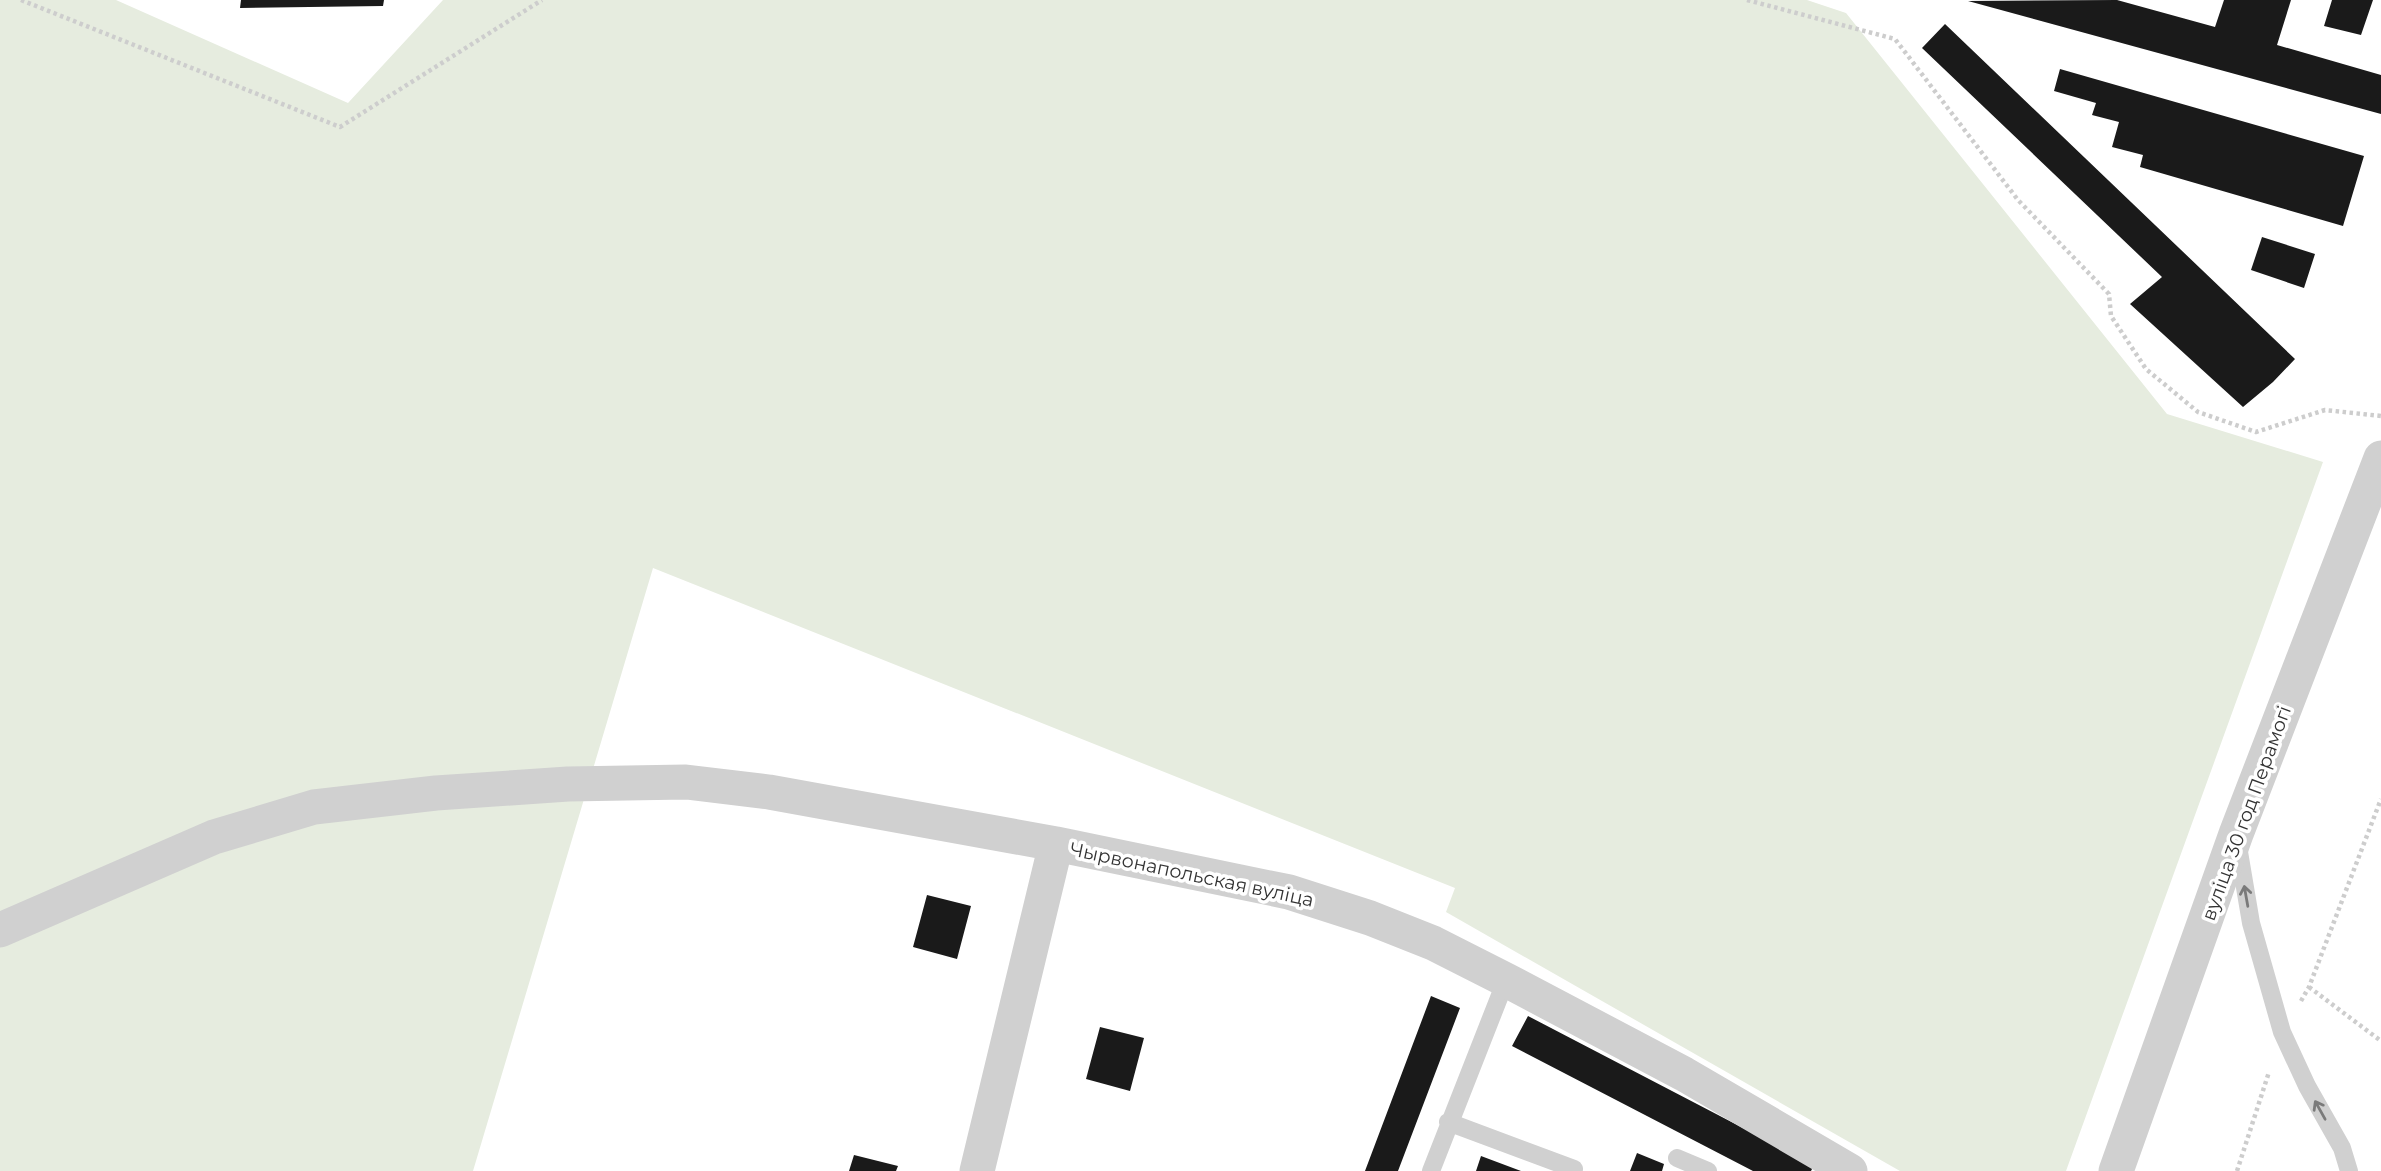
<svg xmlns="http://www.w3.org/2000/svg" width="2381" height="1171" viewBox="0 0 2381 1171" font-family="Montserrat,sans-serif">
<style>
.green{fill:#e6ecdf}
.building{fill:#1a1a1a}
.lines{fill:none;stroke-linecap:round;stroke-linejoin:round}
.path{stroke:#cdcdcd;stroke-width:4.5;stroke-dasharray:3.5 3.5;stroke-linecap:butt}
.service{stroke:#d0d0d0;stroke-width:18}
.minor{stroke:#d0d0d0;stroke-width:35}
.oneway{stroke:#7a7a7a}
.labels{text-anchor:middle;stroke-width:7;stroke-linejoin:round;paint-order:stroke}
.street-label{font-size:19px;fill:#333;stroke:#fff}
</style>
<rect width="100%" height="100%" fill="#fff"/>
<path class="green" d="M0 0H116L348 103 443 0H1807L1846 13 2167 414 2323 462 2066 1171H1900L1446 912 1455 888 653 568 473 1171H0Z"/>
<path class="building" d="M241 0H384L383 6 240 8Z
M2117 0 2215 27 2224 0H2291L2277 45 2381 75V114L1968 1Z
M2332 0H2373L2361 35 2324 26Z
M1945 24 2295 359 2273 382 2243 407 2130 304 2162 277 1922 48Z
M2060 69 2364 156 2343 226 2140 167 2143 155 2112 147 2119 122 2092 115 2096 103 2054 91Z
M2262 237 2315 254 2304 288 2251 270Z
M927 895 971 906 957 959 913 947Z
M1431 996 1460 1008 1398 1171H1365Z
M1528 1016 1814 1165 1811 1171H1753L1512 1046Z
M1100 1027 1144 1038 1130 1091 1086 1079Z
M1637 1153 1664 1164 1662 1171H1630Z
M854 1155 898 1166 896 1171H849Z
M1481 1156 1521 1171H1476Z"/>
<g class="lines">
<path class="path" d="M21 0 340 127 542 0
M1747 0 1895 39 2018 200 2109 294 2111 316 2146 369 2198 412 2256 432 2325 410 2381 416
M2309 987 2381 1041
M2301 1001 2309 987 2381 799
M2237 1171 2269 1072"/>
<path class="service" d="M2238 846 2251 923 2282 1032 2307 1086 2342 1148 2349 1171
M1448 1122 1574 1169
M1677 1158 1708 1171
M1431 1171 1506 980"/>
<path class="minor" d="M0 930 214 837 314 807 436 793 568 784 686 782 769 792 1056 844 1289 892 1370 918 1433 943 1506 980 1684 1074 1850 1171
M977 1171 1056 844
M2116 1171 2236 834 2381 458"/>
</g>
<defs><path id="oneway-shaft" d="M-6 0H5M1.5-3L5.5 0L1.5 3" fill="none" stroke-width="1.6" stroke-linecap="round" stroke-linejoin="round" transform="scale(1.75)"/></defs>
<g class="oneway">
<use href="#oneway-shaft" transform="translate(2246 896) rotate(-100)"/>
<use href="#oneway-shaft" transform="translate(2320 1110) rotate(-119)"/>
</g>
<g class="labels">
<g class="street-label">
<text transform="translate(2246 813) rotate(-70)" y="7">вуліца 30 год Перамогі</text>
<text transform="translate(1192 874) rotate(12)" y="7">Чырвонапольская вуліца</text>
</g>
</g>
</svg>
